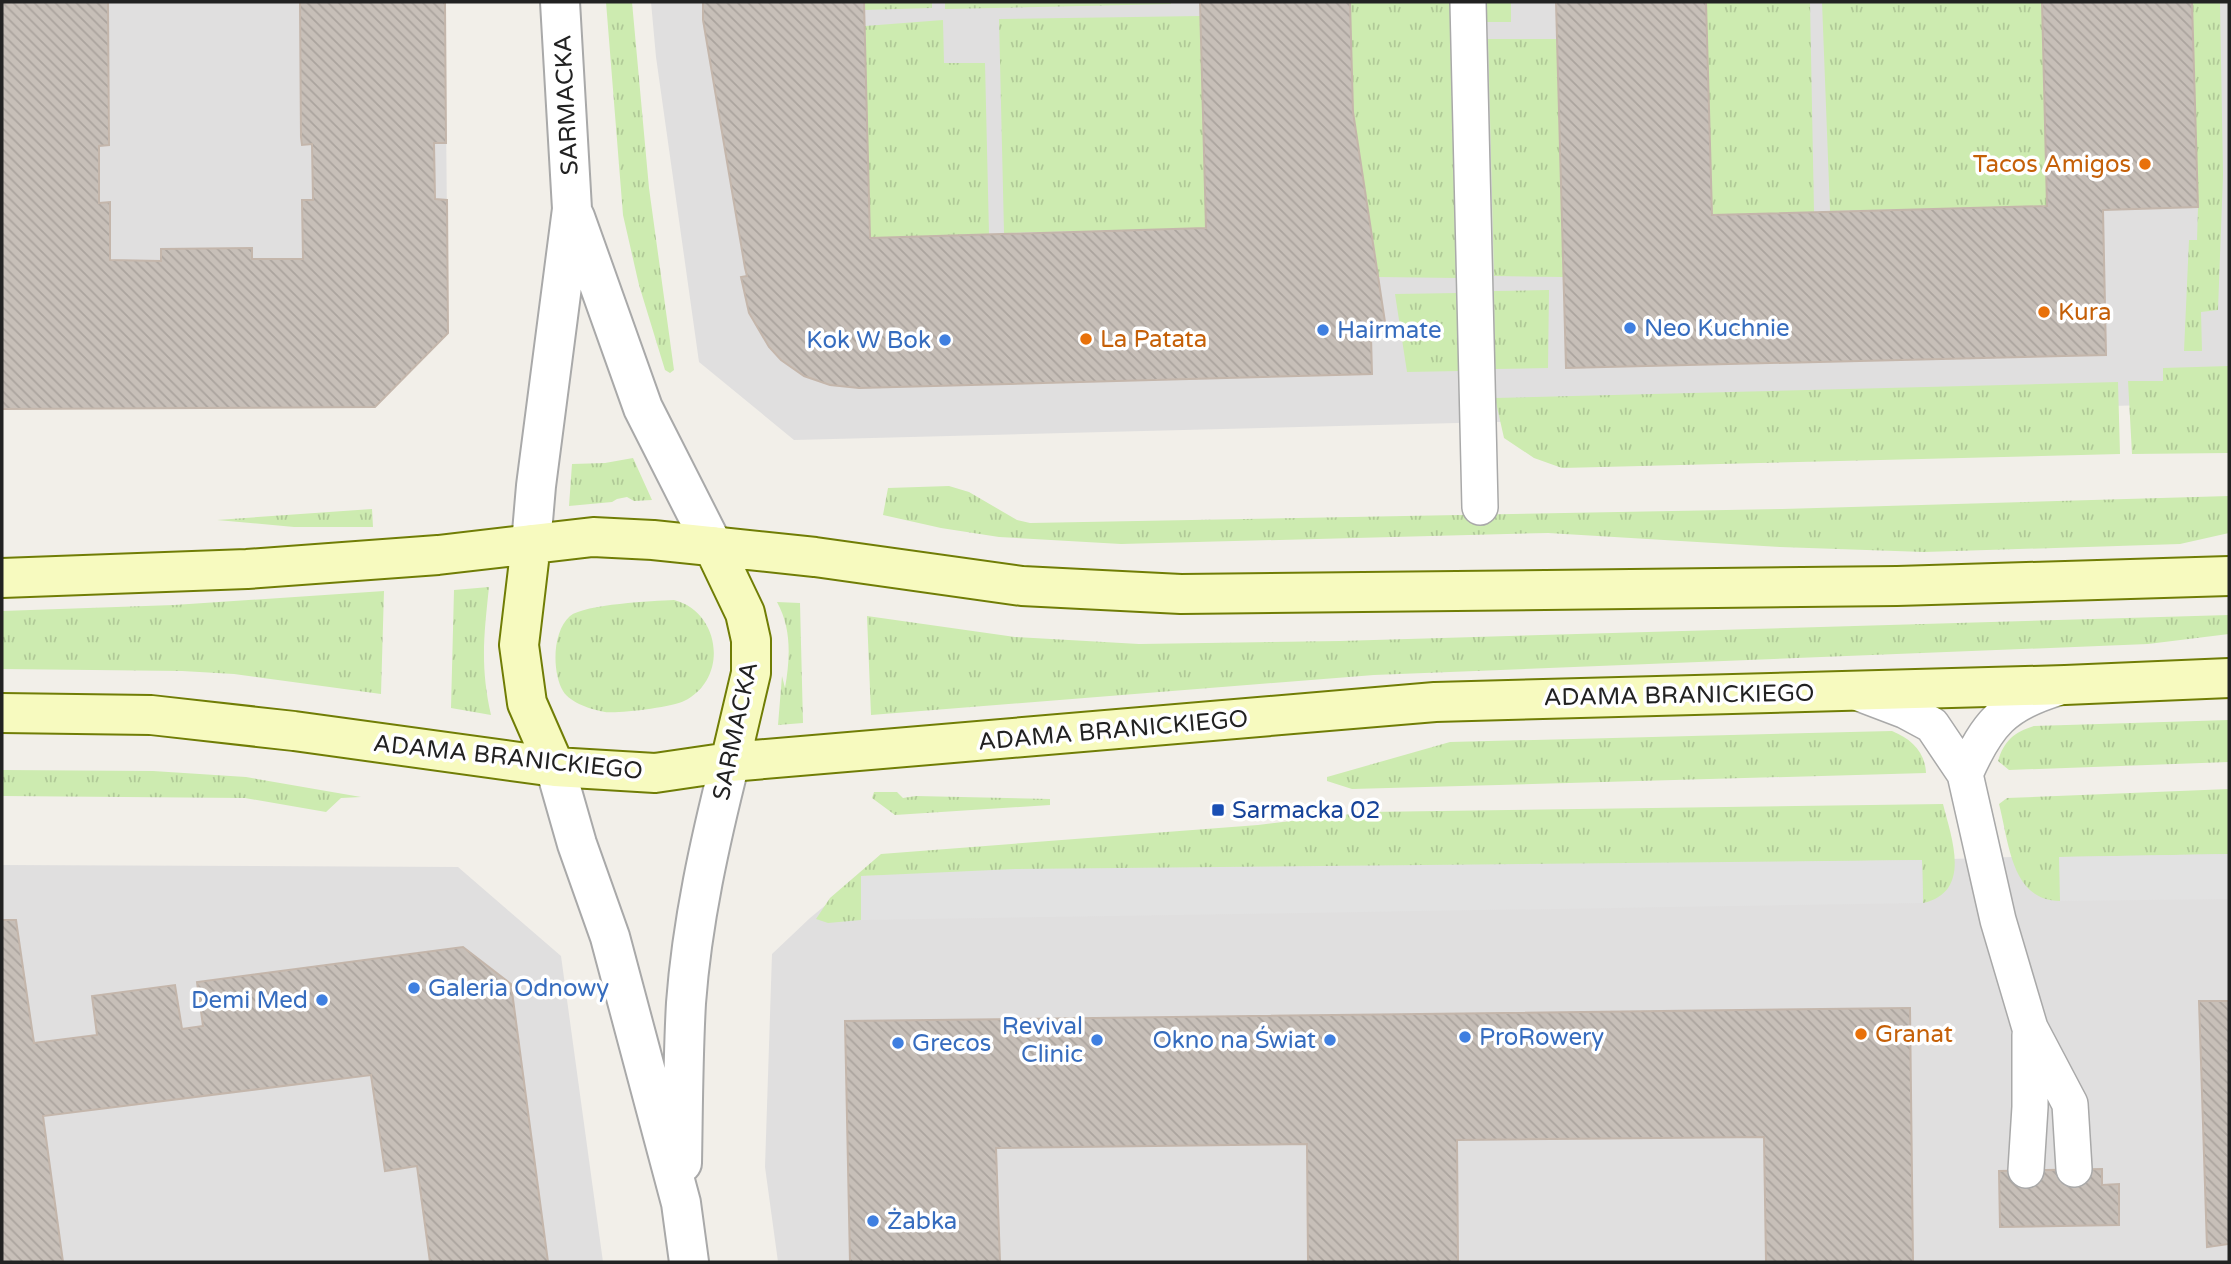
<svg xmlns="http://www.w3.org/2000/svg" width="2231" height="1264" viewBox="0 0 2231 1264" font-family="'Varela Round',sans-serif">
<style>
.residential{fill:#e0dfdf}
.grass{fill:url(#grass-tufts)}
.parking{fill:#e2e2e2}
.building{fill:url(#building-back-hatch);stroke:#c4b6ab;stroke-width:2}
.lines{fill:none;stroke-linecap:round;stroke-linejoin:round}
.lane-casing{stroke:#a9a9a9;stroke-width:38}
.street-casing{stroke:#a9a9a9;stroke-width:42}
.secondary-casing{stroke:#707d05;stroke-width:42}
.lane{stroke:#fff;stroke-width:35}
.street{stroke:#fff;stroke-width:38}
.secondary{stroke:#f7fabf;stroke-width:38}
.food-dot{fill:#e8710a;stroke:#fff;stroke-width:2.5}
.shop-dot{fill:#3f7fe0;stroke:#fff;stroke-width:2.5}
.transit-dot{fill:#1a4fb4;stroke:#fff;stroke-width:2.5}
.labels{text-anchor:middle;stroke-width:7;stroke-linejoin:round;paint-order:stroke}
.street-label{font-size:24px;fill:#222;stroke:#fff}
.food-label{font-size:24px;fill:#c56008;stroke:#fff;text-anchor:start}
.shop-label{font-size:24px;fill:#366cbe;stroke:#fff;text-anchor:start}
.transit-label{font-size:24px;fill:#164399;stroke:#fff;text-anchor:start}
</style>
<defs>
<pattern id="grass-tufts" width="24" height="20" patternUnits="userSpaceOnUse" patternTransform="scale(1.75)"><rect width="24" height="20" fill="#cdebb0"/><path d="M3 7l-1-3M5 7V3M7 7l1-3M15 17l-1-3M17 17v-4M19 17l1-3" fill="none" stroke="#b0c997"/></pattern>
<pattern id="building-back-hatch" width="6" height="6" patternUnits="userSpaceOnUse" patternTransform="scale(1.75)"><rect width="6" height="6" fill="#c7bfb8"/><path d="M-1 5l2 2M0 0l6 6M5-1l2 2" fill="none" stroke="#aba49e"/></pattern>
</defs>
<rect width="100%" height="100%" fill="#f2efe9"/>
<path class="residential" d="M2 2H445L448 333 375 407 2 409Z
M651 2H2229V403L794 440 699 362 656 57Z
M2229 850V1262H778L765 1167 772 954 810 918 861 876 1015 869 1922 860Z
M2 865 458 867 561 956 603 1262H2Z"/>
<path class="grass" d="M606 2H632L649 188 674 370 670 373 665 370 639 285 623 215Z
M864 2H932V8L864 10Z
M945 2H1171V4L945 9Z
M1350 2H1450L1456 278 1379 277 1353 112Z
M1485 2H1511V22H1485Z
M1706 2H1810L1814 212 1712 215Z
M1822 2H2042L2047 206 1830 211Z
M2192 2H2220L2223 175 2218 310 2201 312 2202 351H2184L2189 240H2197L2198 207Z
M1200 16 1206 228 1004 233 999 19Z
M943 20 944 63H985L989 234 870 238 865 26Z
M1488 39H1557L1563 277 1494 276Z
M1549 290 1548 368 1495 369 1494 291Z
M1457 293 1460 371 1407 372 1395 294Z
M2229 366V453L2132 454 2128 381H2163V368Z
M2118 382 2120 454 1562 468 1534 458 1504 438 1495 398Z
M633 458 652 500 634 501 627 497 617 499 612 502 569 506 572 464 605 463Z
M949 486 969 492 1017 520 1030 523 1782 509 2229 496V533L2180 544 1924 552 1780 547 1548 533 1121 544 999 537 941 528 883 515 888 488Z
M372 509 373 527H294L217 520Z
M489 587C484 635 480 666 491 715L451 708 454 590Z
M384 591 381 694 234 674 182 671 2 669V611L174 605Z
M674 600C721 612 729 679 684 701 673 707 617 714 605 712 593 710 570 703 563 691 552 672 552 632 570 616 585 604 653 601 674 600Z
M777 602 800 603 803 723 778 725 782 676 785 688C790 659 792 629 777 602Z
M2229 615V634L2148 644 1374 675 871 715 867 616 1015 637 1139 644 1340 641Z
M2229 720V762L2009 770 1998 761C2004 741 2014 732 2034 726Z
M1892 731C1911 739 1925 751 1926 773L1352 789 1327 781V777L1450 742Z
M2 770 153 771 246 777 361 797 341 798 326 812 245 798 2 796Z
M2229 789V854L2060 857V901C2011 901 2009 842 1999 804L2007 798Z
M874 792H897L903 798 916 796 1050 799V805L895 815 872 798Z
M1943 804C1951 837 1973 892 1923 903L1922 860 861 876V920L828 923 816 919 830 898 881 854 1258 825 1368 812Z"/>
<path class="parking" d="M2229 854V899L2060 901 2059 857Z
M1922 860 1923 903 861 920V876L1015 869Z"/>
<path class="building" d="M2 2H108L109 145 99 146V203L110 202V260L161 261V249L252 248V259H303L302 200H313L312 144 302 145 301 137 300 2H445L446 143H434L435 199 447 200 448 333 375 407 2 409Z
M703 2H864L870 238 1206 228 1200 2H1350L1353 112 1387 335 1371 336 1372 374 859 388 830 385 804 376 781 360 769 347 749 313 741 277 747 276 745 268 703 20Z
M1556 2H1706L1712 215 2047 206 2042 2H2192L2198 207 2103 210 2106 355 1566 368Z
M2 920H16L34 1043 97 1035 92 996 175 985 182 1029 203 1026 197 982 463 947 511 984 548 1262H430L417 1166 385 1171 371 1075 43 1116 63 1262H2Z
M2199 1001H2229V1244L2207 1247Z
M1910 1008 1913 1262H1766L1764 1137 1457 1140 1458 1262H1308L1307 1144 996 1148 1000 1262H850L845 1021Z
M2102 1169V1185L2119 1184V1225L2000 1227 1999 1171Z"/>
<g class="lines">
<defs>
<path id="lane" d="M1468 2 1480 507
M1856 692 1906 711 1932 725 1965 774 1998 920 2030 1028 2070 1104 2074 1169
M1965 774C1987 724 2004 704 2057 688
M2026 1170 2030 1107V1035"/>
<path id="street" d="M575 217 643 408 713 546
M531 544 536 486 572 209 560 2
M555 767 577 844 610 937 681 1203 689 1262
M682 1163C683 1110 683 1056 686 1003 692 922 710 841 730 762"/>
<path id="secondary" d="M531 544 519 645 527 703 555 767
M713 546 745 613 751 640V673L730 762
M2 578 247 569 438 555 593 537 653 540 815 557 1022 586 1181 594 1897 586 2229 576
M2 713 151 715 294 731 555 767 655 773 730 762 1435 702 2065 685 2229 678"/>
</defs>
<use href="#lane" class="lane-casing"/>
<use href="#street" class="street-casing"/>
<use href="#secondary" class="secondary-casing"/>
<use href="#lane" class="lane"/>
<use href="#street" class="street"/>
<use href="#secondary" class="secondary"/>
</g>
<g class="food-dot">
<circle cx="2145" cy="164" r="7"/>
<circle cx="2044" cy="312" r="7"/>
<circle cx="1086" cy="339" r="7"/>
<circle cx="1861" cy="1034" r="7"/>
</g>
<g class="shop-dot">
<circle cx="1630" cy="328" r="7"/>
<circle cx="1323" cy="330" r="7"/>
<circle cx="945" cy="340" r="7"/>
<circle cx="414" cy="988" r="7"/>
<circle cx="322" cy="1000" r="7"/>
<circle cx="1465" cy="1037" r="7"/>
<circle cx="1097" cy="1040" r="7"/>
<circle cx="1330" cy="1040" r="7"/>
<circle cx="898" cy="1043" r="7"/>
<circle cx="873" cy="1221" r="7"/>
</g>
<rect class="transit-dot" x="1211" y="803" width="14" height="14" rx="3.5"/>
<g class="labels">
<g class="street-label">
<text transform="translate(566 105) rotate(-93)" y="8">SARMACKA</text>
<text transform="translate(1679 695) rotate(-1)" y="8">ADAMA BRANICKIEGO</text>
<text transform="translate(1113 730) rotate(-5)" y="8">ADAMA BRANICKIEGO</text>
<text transform="translate(735 731) rotate(-78)" y="8">SARMACKA</text>
<text transform="translate(508 757) rotate(6)" y="8">ADAMA BRANICKIEGO</text>
</g>
<g class="food-label">
<text x="2131" y="172" text-anchor="end">Tacos Amigos</text>
<text x="2058" y="320">Kura</text>
<text x="1100" y="347">La Patata</text>
<text x="1875" y="1042">Granat</text>
</g>
<g class="shop-label">
<text x="1644" y="336">Neo Kuchnie</text>
<text x="1337" y="338">Hairmate</text>
<text x="931" y="348" text-anchor="end">Kok W Bok</text>
<text x="428" y="996">Galeria Odnowy</text>
<text x="308" y="1008" text-anchor="end">Demi Med</text>
<text x="1083" y="1034" text-anchor="end">Revival<tspan x="1083" dy="28">Clinic</tspan></text>
<text x="1479" y="1045">ProRowery</text>
<text x="1316" y="1048" text-anchor="end">Okno na Świat</text>
<text x="912" y="1051">Grecos</text>
<text x="887" y="1229">Żabka</text>
</g>
<g class="transit-label">
<text x="1232" y="818">Sarmacka 02</text>
</g>
</g>
<rect width="2231" height="1264" fill="none" stroke="#222222" stroke-width="7"/>
</svg>
